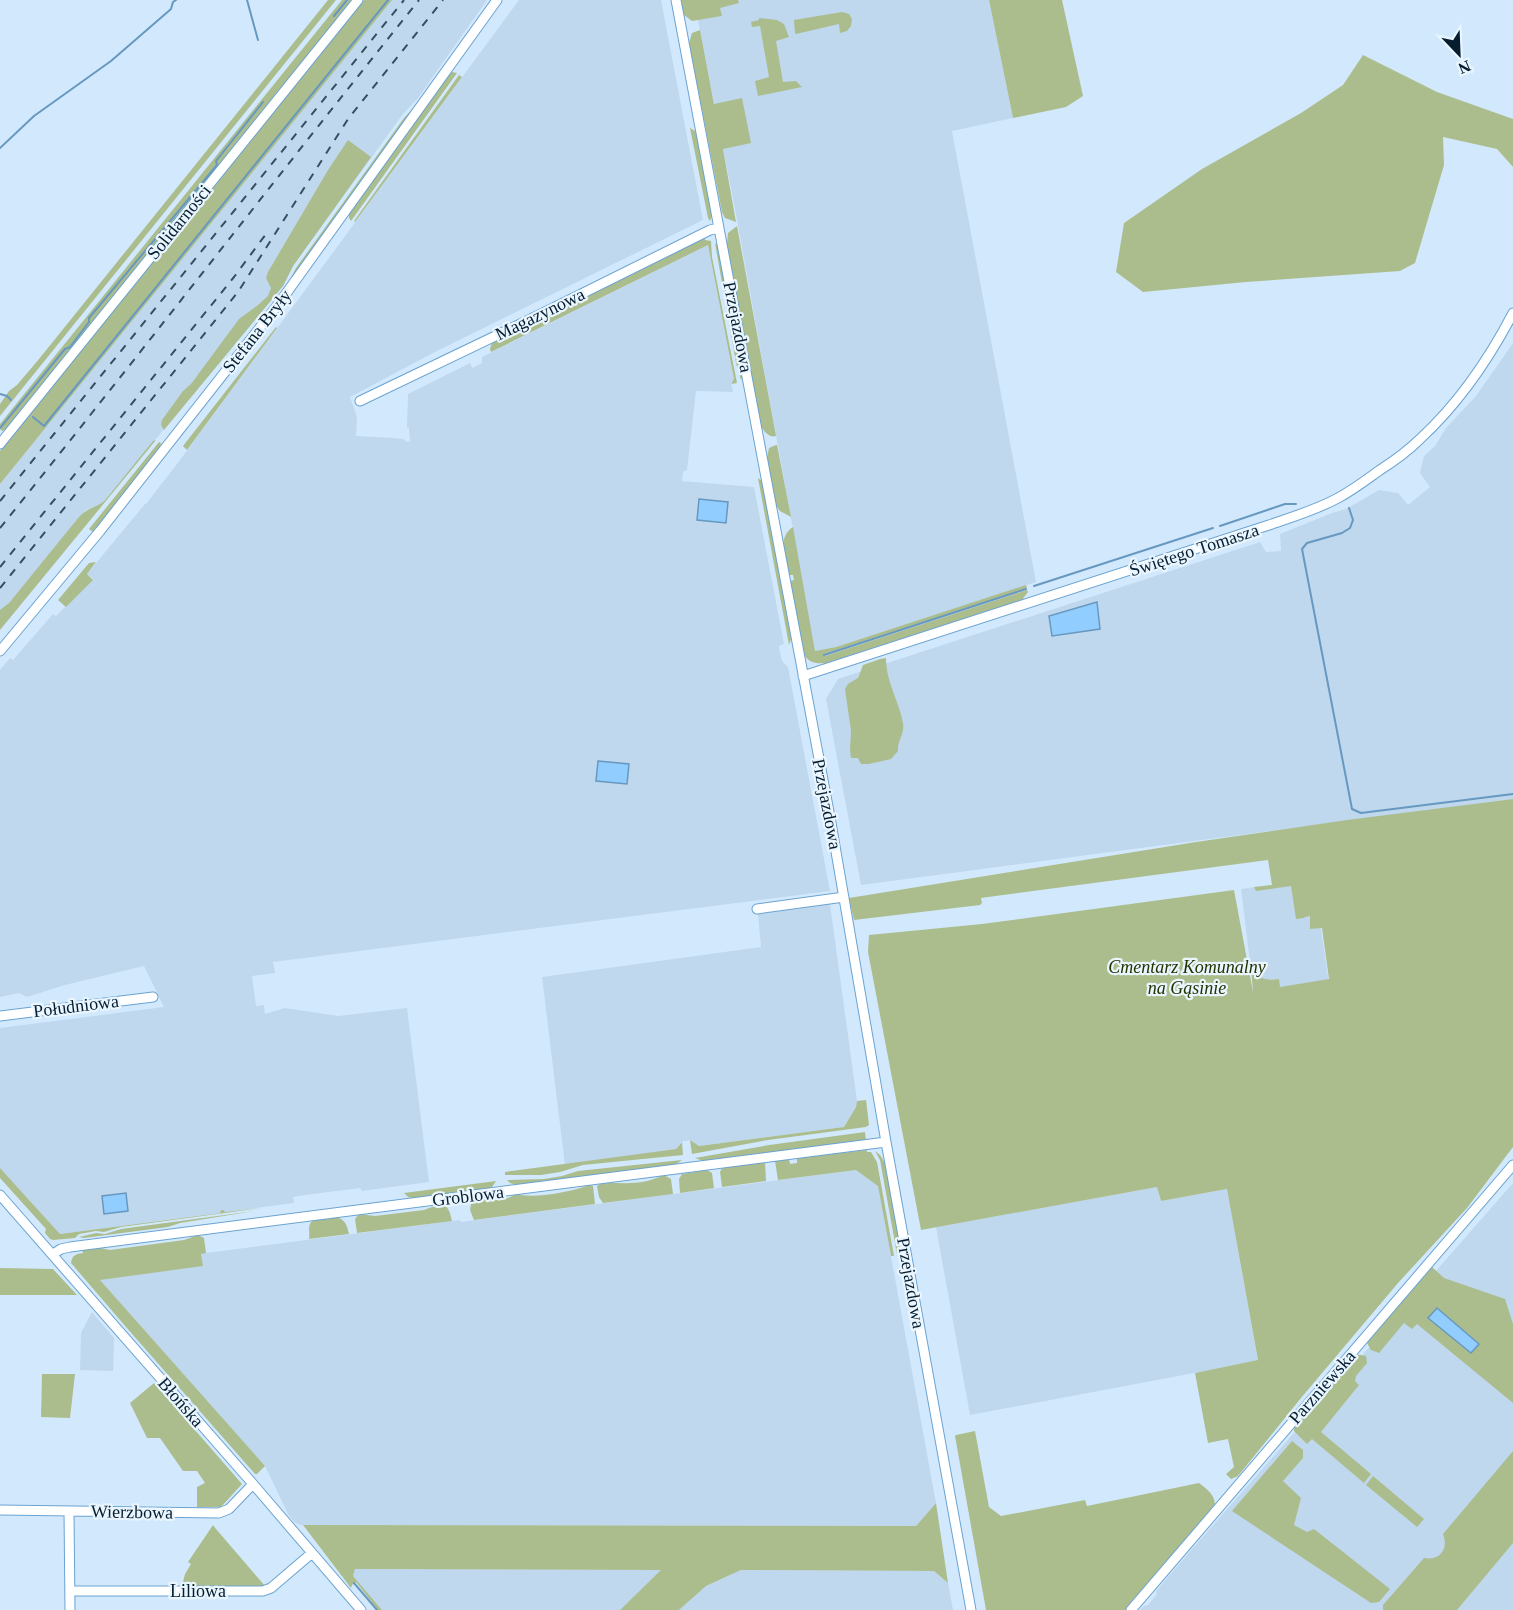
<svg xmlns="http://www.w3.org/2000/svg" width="1513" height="1610" viewBox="0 0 1513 1610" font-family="Georgia,serif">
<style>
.built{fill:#bfd8ee}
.green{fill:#acbd8d}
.water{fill:#91cdfe;stroke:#6798c0;stroke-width:1.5}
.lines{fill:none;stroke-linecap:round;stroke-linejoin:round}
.stream{stroke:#6798c0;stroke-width:2}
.minor-casing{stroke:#6aa3d1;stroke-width:11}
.minor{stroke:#fff;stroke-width:9}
.rail{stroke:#364e5f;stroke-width:2;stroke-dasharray:8 8;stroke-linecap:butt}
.labels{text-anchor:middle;stroke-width:4.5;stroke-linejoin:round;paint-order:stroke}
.street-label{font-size:18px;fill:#051d2e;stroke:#e9f5ff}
.park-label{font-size:18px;font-style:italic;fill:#253200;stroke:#e9f5ff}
</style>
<rect width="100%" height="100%" fill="#d2e9fd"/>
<path class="built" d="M392 0H487L418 98 403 114 293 266 283 286 106 499 101 504 86 510 9 603 0 611V484Z
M519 0H661L703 220 435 352 350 397 357 417 356 436 394 438 403 439 407 442 410 441 409 428 407 427 408 394 470 363 472 368 482 363V357L488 354 708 245 734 380 731 383 733 392 696 391 687 470 683 472 682 481 754 487 784 644 779 646 780 653 782 661 788 667 830 891 273 962 275 973 252 976 256 1006 264 1005 265 1014 285 1008 338 1016 407 1008 429 1182 362 1191 360 1188 305 1195 293 1197 294 1203 60 1234 0 1168V1028L164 1007 144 966 65 985 27 997 19 993 0 997V670L10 658 13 660 53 614 56 616 93 579 87 574 145 504H146L180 460Z
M694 0H989L1013 118 952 131 1036 582 836 647 815 651 735 209Z
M1513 343V799L861 885 826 699 838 679 1260 542 1266 552 1281 551 1280 534 1332 513 1346 509 1379 490 1398 493 1408 505 1430 487 1420 473 1424 456 1435 446 1446 428 1476 396Z
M1314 879 1329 984 1254 994 1241 889Z
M830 904 857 1101 856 1107 844 1127 699 1146 690 1140 681 1142 676 1149 565 1165 542 977 761 947 758 914Z
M856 1170 878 1185 936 1503 916 1526 300 1525 294 1522 288 1514 265 1466 99 1279 202 1266 201 1253H206L460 1220 461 1222Z
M1513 1183V1610H1140L1144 1606 1148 1605 1157 1594 1156 1591 1193 1548Z
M1157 1187 1161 1201 1227 1189 1258 1361 970 1415 936 1227Z
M92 1312 114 1338 113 1371 80 1370 81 1333Z
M355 1569 662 1570 620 1610H382L353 1576Z
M741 1570 934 1571 948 1583 953 1610H679L706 1586Z"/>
<path class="green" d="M328 0H336L0 416V404L9 391 17 385 39 359Z
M342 0H353L7 429 2 431 0 429V424Z
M364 0H392L0 484V451Z
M680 0H738L739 3 720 8 722 16 692 21 684 15Z
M989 0H1062L1083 96 1066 107 1013 118Z
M842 12 849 14 852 19 851 26 847 31 840 33 839 24 796 34 795 33 794 20Z
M759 18 777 20 784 24 789 37 776 41 783 82 796 81 802 87 758 96 755 81 769 77 760 26 752 27 751 22 759 20Z
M700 30 714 104 742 98 751 143 723 149 736 222 725 218 722 212 689 43 692 33Z
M1363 55 1437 92 1513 119V167L1497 149 1443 137 1444 165 1415 263 1400 271 1246 282 1143 292 1116 272 1124 223 1202 169 1301 113 1343 85Z
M452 72 457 73 351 221 349 218V213L449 74Z
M459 75 462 77 355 222 354 221Z
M423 98 289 283H288L296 268 404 118Z
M690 128 695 131 697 136 712 216 710 221 708 218Z
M348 140 371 157 293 266 283 286 164 430 161 425 162 420 183 391 191 384 239 319 258 305 268 296 271 288 266 278 268 272 328 170Z
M737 226 776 436C769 438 765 432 761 427L727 244 728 233Z
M705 238V240L711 241 712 257 737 383 731 384 734 379 708 245 491 352 490 349 492 342Z
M715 243 718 246 743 376 741 380 736 363Z
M276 327 277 328 187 450 183 446Z
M156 440 0 630V610L9 603 79 517C89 506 98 508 106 499L153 441Z
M159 442 161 443 160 449 93 532 89 529Z
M776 445H777L791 517 780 511 775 504 767 458 769 448Z
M758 478 762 481 792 637 789 645Z
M793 527 815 651 836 647 1026 585 1027 588 824 654 825 656 1027 590 1028 592 1022 600 826 663C816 664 807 663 803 652L790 581 794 580 793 575H789C786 559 776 538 793 527Z
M96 562 87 574 93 580 66 607 58 600 89 563Z
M886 658C886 682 899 701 903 723 905 734 897 741 898 751L891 759 869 764H861L858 758H851L850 750 851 731 845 689 848 684 858 678 863 665 880 659Z
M1513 799V1147L1467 1208 1398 1283 1301 1398 1238 1476 1231 1479 1226 1474 1234 1467 1228 1439 1208 1443 1195 1373 1258 1360 1227 1189 1161 1201 1157 1187 921 1230 868 952 869 935 982 924 1234 890 1253 992 1251 967C1258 979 1266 981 1279 979L1280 987 1329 979 1322 928 1310 929V916L1305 917 1304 918 1296 919 1291 886 1256 891 1254 887 1272 885 1268 860 981 898 982 903 980 905 854 920 849 898 1196 842 1347 820Z
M866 1100 869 1125 866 1127 768 1140 692 1154 690 1140 699 1146 844 1127 856 1107 857 1101Z
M865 1132 866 1141 703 1161 695 1158 769 1145Z
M682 1142 683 1155 583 1165 560 1172 541 1175H505V1172L676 1149Z
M867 1150V1152H871L877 1162 894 1256H891L878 1186 856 1170 778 1180 775 1161 789 1159 790 1164 797 1163V1158Z
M875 1151 880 1155 885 1163 900 1246 897 1254 880 1160Z
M682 1160 675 1165 517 1185 510 1183 507 1180 544 1179 562 1176 578 1171Z
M765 1162 766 1181 722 1187 720 1172 722 1168Z
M0 1168 60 1234 220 1213 221 1210H223L225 1212 261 1208 121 1227 104 1232 96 1231 79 1234 75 1238 53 1240 50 1239 45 1233 46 1229 0 1178Z
M707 1170 712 1173 714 1188 680 1193 679 1179 682 1174Z
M664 1175 671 1179 673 1194 603 1203 599 1197 597 1186 600 1184C610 1182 620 1184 630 1183 642 1183 653 1180 664 1175Z
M496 1181 492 1187 488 1189 413 1198 408 1197 404 1193Z
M589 1185 593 1186 595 1204 474 1220 470 1210 471 1204 477 1199C490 1200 504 1202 516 1194 534 1199 571 1192 589 1185Z
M440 1204C449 1205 450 1213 452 1221L357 1233 355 1219 359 1214 375 1216 424 1210Z
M261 1210 180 1223 168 1227 84 1238 79 1237 96 1233 105 1234 121 1229Z
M334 1217C345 1218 347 1225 349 1234L309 1239C310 1235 308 1228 310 1224 313 1217 328 1218 334 1217Z
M198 1235 204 1238 206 1253 201 1254 203 1266 100 1280 265 1466 257 1474H255L126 1327 71 1263C72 1255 76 1254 83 1253L82 1249 96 1247 110 1250 184 1240Z
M1431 1266 1444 1278 1505 1299 1513 1324V1403L1417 1324 1412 1329 1404 1323 1379 1353 1371 1350 1367 1343Z
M0 1268 53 1269 77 1295H0Z
M1355 1354 1366 1356 1367 1363 1356 1376 1355 1381 1359 1385 1321 1432 1371 1474 1364 1483 1312 1439 1307 1444 1294 1431V1427Z
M42 1374H75L70 1418 41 1417Z
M154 1383 242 1484 221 1507H197V1487L205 1483 197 1471H183L160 1438H147L130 1403Z
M975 1431 989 1507 1001 1516 1085 1500 1087 1506 1199 1483C1207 1489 1214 1494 1215 1504L1127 1610H986L955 1436 956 1435Z
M1292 1441 1303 1450V1458L1283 1481 1301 1498 1294 1525 1307 1532 1314 1529 1390 1589 1379 1602 1371 1603 1232 1511Z
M1513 1451V1543L1457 1610H1383V1605L1424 1558C1440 1561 1449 1549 1443 1534Z
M1373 1476 1424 1519 1417 1527 1366 1485Z
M936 1503 948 1583 934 1571 741 1570 706 1586 679 1610H620L661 1570 355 1569 353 1576 382 1610H378L356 1582 352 1585 351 1588 303 1525 916 1526Z
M213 1525 216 1529 265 1586H182L185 1574 191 1564 188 1562Z"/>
<path class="water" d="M699 499 728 502 726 523 697 520Z
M1097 602 1100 629 1052 636 1049 616Z
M598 761 629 764 627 784 596 781Z
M126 1193 128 1211 104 1214 102 1196Z
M1437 1308 1479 1344 1471 1353 1428 1318Z"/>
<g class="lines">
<path class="stream" d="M247 0 258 40
M334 16 347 0
M0 148 34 116 111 61 171 9 173 2 176 0
M0 394 7 396 11 400
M33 417 44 426 388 0
M0 428 65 349 70 347 89 322V318L217 165 216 161 263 102
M1349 508 1353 520 1350 528 1342 533 1307 543 1302 549 1352 809 1361 813 1513 794
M1220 526 1285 504H1296
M1034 586 1213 528
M824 655 1026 589
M354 1583 377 1610"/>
<defs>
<path id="minor" d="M676 0 830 817 886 1142 971 1610
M360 401 539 315 710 230 719 228
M0 444 358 0
M0 651 100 531 280 302 497 0
M803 676 1269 525C1292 517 1316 510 1338 498 1353 490 1366 480 1380 470 1394 461 1408 451 1420 439 1458 404 1489 359 1513 313
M757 909 844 897
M0 1016 153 997
M0 1195 253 1484 361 1610
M53 1254 61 1249 70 1247 886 1142
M0 1510 219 1513 229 1509 253 1484
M69 1511 70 1610
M70 1591H263L271 1588 312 1553
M1131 1610 1513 1165"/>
</defs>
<use href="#minor" class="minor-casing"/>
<use href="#minor" class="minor"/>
<path class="rail" d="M0 501 404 0
M0 528C141 353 278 175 419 0
M0 567 234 277 266 234
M0 588 238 292 348 119 443 0"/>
</g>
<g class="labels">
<g class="street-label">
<text transform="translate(179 222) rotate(-51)" y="6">Solidarności</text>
<text transform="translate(540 314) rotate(-26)" y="6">Magazynowa</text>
<text transform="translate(738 327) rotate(79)" y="6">Przejazdowa</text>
<text transform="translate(257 331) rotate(-52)" y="6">Stefana Bryły</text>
<text transform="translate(1194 550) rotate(-18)" y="6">Świętego Tomasza</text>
<text transform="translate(827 804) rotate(79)" y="6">Przejazdowa</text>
<text transform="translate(76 1006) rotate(-7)" y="6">Południowa</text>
<text transform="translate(468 1196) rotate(-7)" y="6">Groblowa</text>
<text transform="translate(911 1283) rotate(80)" y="6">Przejazdowa</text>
<text transform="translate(1322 1387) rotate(-49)" y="6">Parzniewska</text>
<text transform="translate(181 1402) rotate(49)" y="6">Błońska</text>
<text transform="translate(132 1512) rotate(1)" y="6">Wierzbowa</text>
<text x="198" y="1597">Liliowa</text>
</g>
<g class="park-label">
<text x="1187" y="973">Cmentarz Komunalny<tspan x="1187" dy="21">na Gąsinie</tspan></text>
</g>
</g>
<g transform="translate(1459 54) rotate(157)" stroke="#e9f5ff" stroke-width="4.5" paint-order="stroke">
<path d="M0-4.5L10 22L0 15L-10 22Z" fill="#051d2e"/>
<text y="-9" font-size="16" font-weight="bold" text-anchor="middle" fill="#051d2e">N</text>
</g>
</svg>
